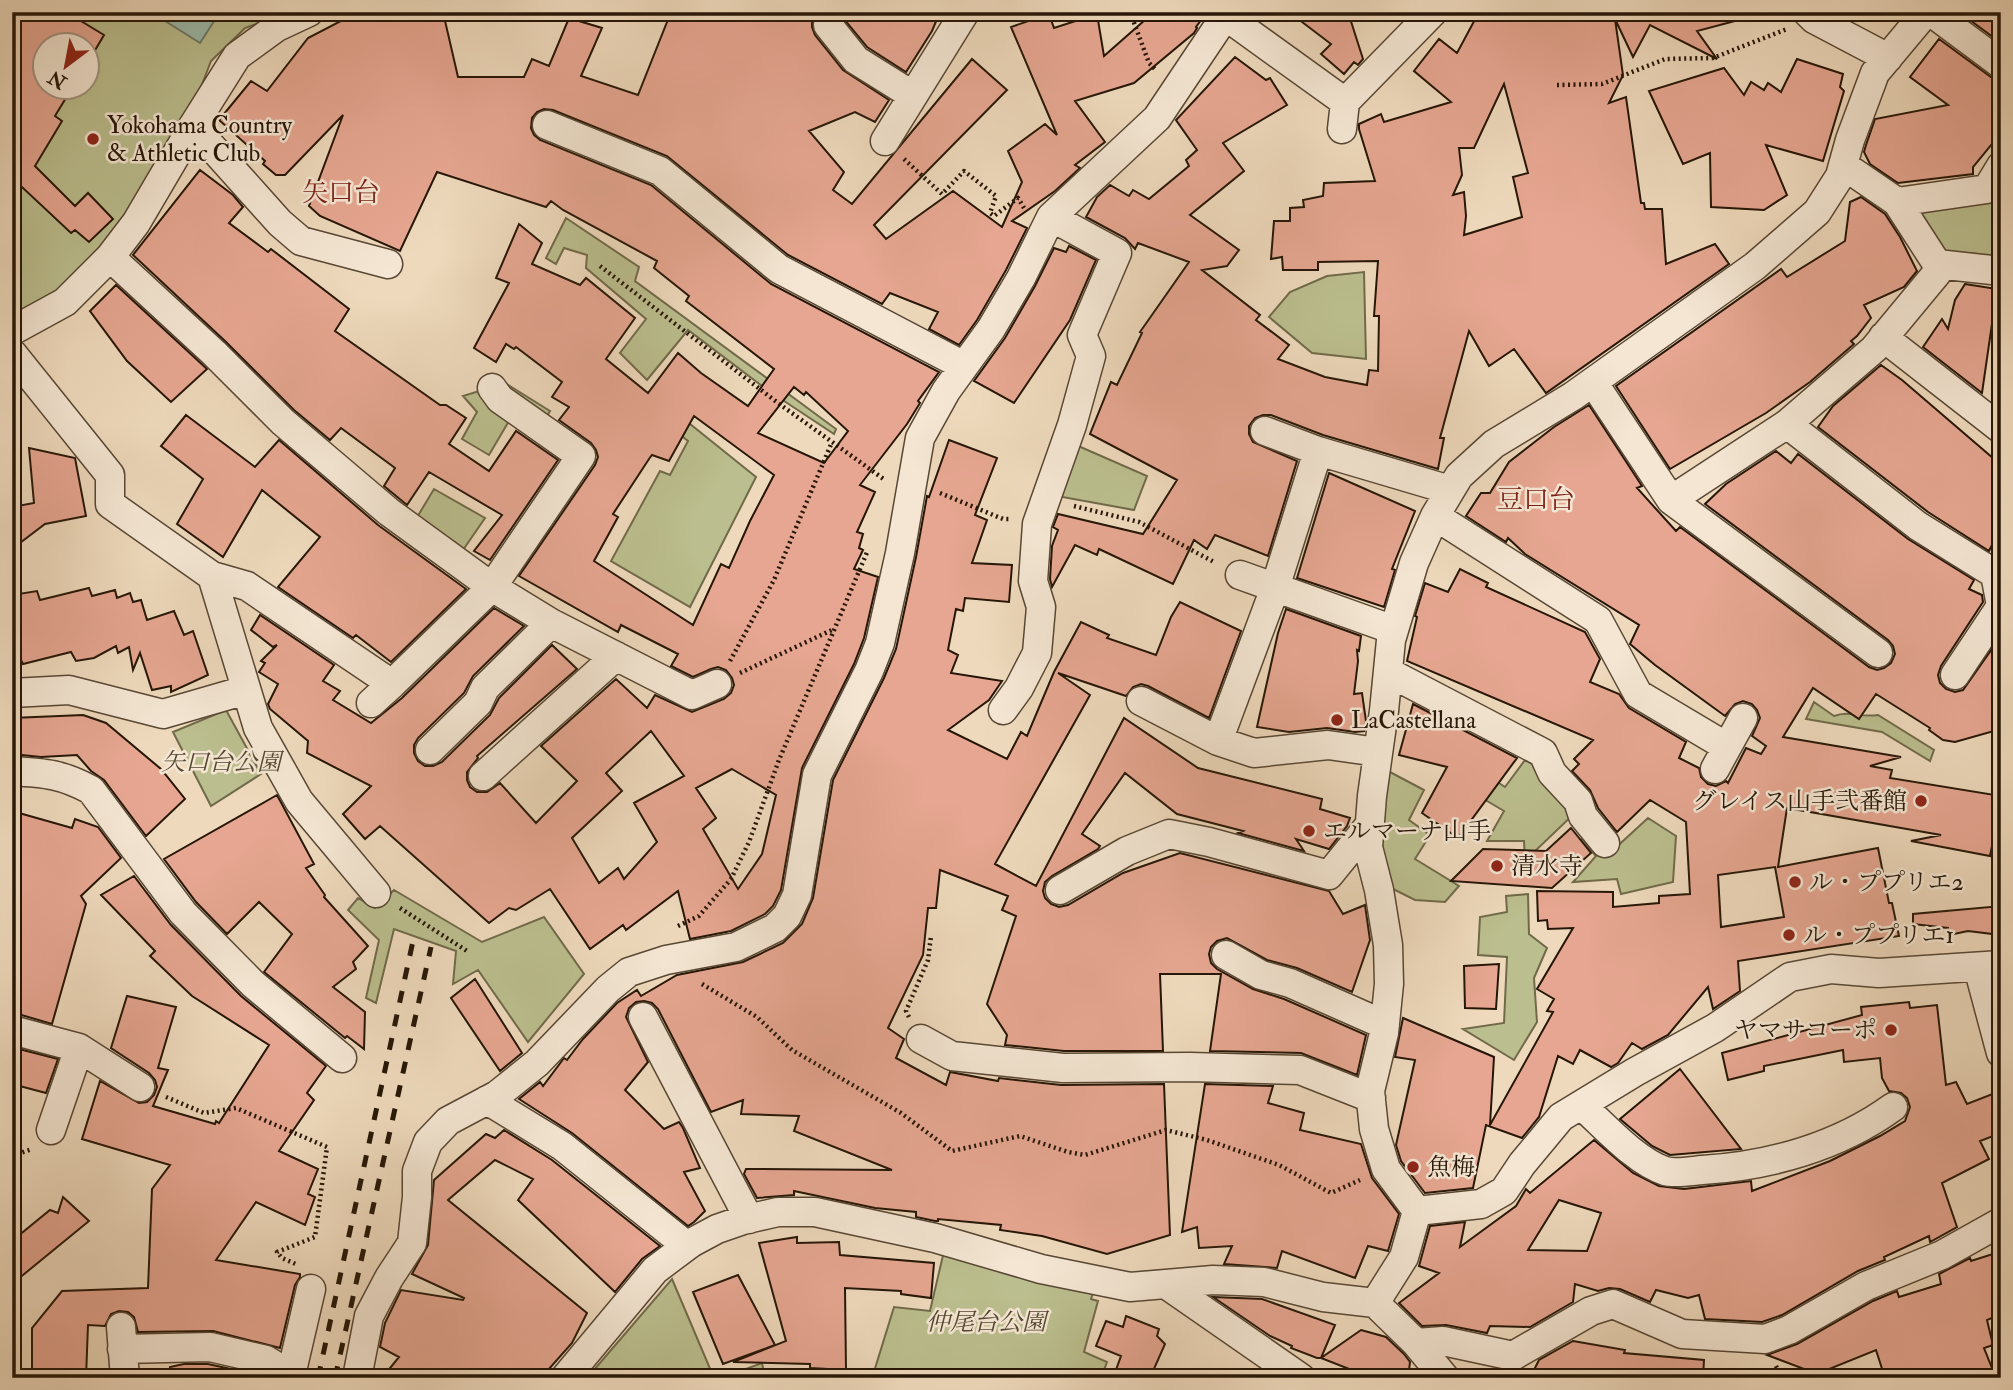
<svg xmlns="http://www.w3.org/2000/svg" width="2013" height="1390" viewBox="0 0 2013 1390" font-family="'IM FELL Double Pica','Noto Serif JP',serif">
<style>
.green{fill:#bbbe8e;stroke:#706a4a;stroke-width:2;fill-rule:evenodd}
.water{fill:#9bbbab;stroke:#6c7969;stroke-width:2}
.building{fill:#e6a691;stroke:#261607;stroke-width:2;fill-rule:evenodd}
.lines{fill:none;stroke-linecap:round;stroke-linejoin:round}
.minor-casing{stroke:#584734;stroke-width:31}
.path{stroke:#261607;stroke-width:4.5;stroke-dasharray:2 3.5;stroke-linecap:butt}
.minor{stroke:#f4e6d3;stroke-width:28}
.rail{stroke:#261607;stroke-width:5;stroke-dasharray:12 12;stroke-linecap:butt}
.poi-dot{fill:#8f2418;stroke:#f4e6d3;stroke-width:2.5}
.labels{text-anchor:middle;stroke-width:5;stroke-linejoin:round;paint-order:stroke}
.poi-label{font-size:24px;fill:#261607;stroke:#f4e6d3;text-anchor:start}
.park-label{font-size:24px;font-style:italic;fill:#534830;stroke:#f4e6d3}
.neighbourhood-label{font-size:26px;fill:#7a1f14;stroke:#f4e6d3}
</style>
<rect width="100%" height="100%" fill="#eed9bc"/>
<filter id="stains"><feTurbulence type="fractalNoise" baseFrequency=".00286" numOctaves="4"/><feColorMatrix values="0 0 0 0 .2 0 0 0 0 .09 0 0 0 0 .02 0 0 0 .5 -.17"/></filter>
<radialGradient id="worn" r=".72"><stop offset=".6" stop-color="#630" stop-opacity="0"/><stop offset="1" stop-color="#630" stop-opacity=".3"/></radialGradient>
<path class="green" d="M12 12H289L245 28 211 61 196 100 153 179 93 262 12 326ZM46 46H88V88H46Z
M2001 190V260L1943 254 1914 211Z
M566 218 639 267 635 281 836 429 834 434 766 389 688 330 647 380 620 353 646 319 586 268 587 255 564 248 556 264 546 258Z
M1364 272 1366 359 1312 353 1269 317 1290 292 1327 276Z
M505 383 550 411 544 421H509L489 455 462 439 477 412 463 396Z
M659 399 756 477 690 607 611 561 660 471 670 475 688 441 651 412Z
M1076 445 1147 476 1134 510 1057 496Z
M434 489 485 518 463 550 416 519Z
M1814 702 1834 716C1850 710 1859 718 1878 715L1934 750 1930 761 1882 732 1806 719Z
M226 710 261 774 211 806 173 732Z
M1525 760 1539 768 1577 811 1533 853 1526 879 1524 841H1487L1504 811 1465 788 1496 781 1505 787Z
M1388 771 1424 790 1409 820 1430 835 1415 859 1459 886 1445 902 1415 900 1389 887 1381 838Z
M1648 818 1676 836 1673 882 1621 894 1617 879 1573 882 1596 856 1581 840 1591 830 1611 852Z
M394 890 482 942 544 917 584 974 528 1042 478 970 453 984 456 951 394 929 376 1003 366 998 379 940 348 910 358 898 375 908Z
M1528 894 1529 934 1547 948 1534 978 1537 1022 1514 1060 1463 1029 1504 1023 1507 957 1478 955 1480 917 1507 912 1506 896Z
M944 1251 1093 1293 1091 1299 1098 1301 1084 1352 1107 1362 1101 1378H880L873 1375 894 1307 930 1311Z
M672 1279 714 1378H587Z
M762 1363 765 1378H721Z"/>
<path class="water" d="M151 12H220L200 43Z"/>
<path class="building" d="M12 12H66L104 35 88 62V46H46V88H72L55 116 62 121 35 166 75 206 88 193 113 219 89 242 75 230 71 233 22 187 12 205Z
M358 12H443L458 77H524L532 59 549 66 569 18 602 28 581 76 638 95 671 12H817L812 20V27L815 35 843 70 889 100 875 122 855 112 809 131 844 172 833 190 852 204 972 59 1007 90 874 225 886 239 953 191 1002 227 1022 182 1008 151 1045 124 1057 135 1011 27 1049 14 1054 28 1097 14 1104 56 1154 12H1207L1196 27 1197 28 1194 33 1134 83 1075 101 1105 142 1075 165 1080 168 1055 191 1012 221 1027 228 1006 270 977 320 959 345 929 329 938 312 890 293 882 304 788 255 667 156 553 110 544 109 537 112 532 118 531 128 534 135 540 140 651 185 771 284 939 372 918 401 920 403 907 424 860 485 875 492 857 532 863 534 859 548 863 550 854 569 878 577 864 638 854 664 802 768 781 890 773 906 765 914 731 931 690 939 678 891 626 930 623 925 590 949 550 889 516 910 509 908 489 923 380 826 365 839 343 814 371 786 307 753 308 741 270 709 268 704 278 684 259 672 265 663 261 661 277 645 273 647 251 630 260 615 334 665 323 681 340 691 333 700 371 723 402 698 494 608 524 626 473 676 464 693 418 738 414 745V753L418 761 425 766H433L442 762 490 715 499 698 552 645 577 669 477 756 478 758 467 772V780L470 787 477 792H487L500 783 536 823 577 781 541 746 616 679 647 708 655 695 692 712 724 699 731 693 734 685 732 678 726 670 718 667 711 669 693 677 671 666 678 654 621 625 618 632 519 576 595 465 598 457 596 450 591 443 559 420 569 407 552 397 562 382 516 347 514 349 506 344 496 362 474 348 509 283 496 278 519 224 542 243 532 264 580 285 586 278 635 318 606 359 648 393 678 353 701 373 748 406 774 369 686 301 689 296 654 268 657 261 563 210 551 201 546 207 437 172 400 251 320 216 309 206 343 115 285 175H276L263 164 265 161 219 120 251 81 267 91 308 38ZM794 387 804 395 806 392 848 431 824 463 758 433ZM694 416 774 475 750 521 729 568 721 564 693 625 594 561 618 517 613 514 649 459 652 455 669 461ZM651 731 684 776 634 803 657 842 624 879 618 868 599 883 572 838 622 791 606 773ZM732 769 776 795 762 854 738 889 703 829 716 818 696 788Z
M838 12H940L932 31 906 72 867 47Z
M1289 12H1348L1363 59 1358 65 1354 62 1344 74 1321 54 1331 44Z
M1479 12H1734L1735 21 1697 31 1717 59 1650 25 1633 57 1615 19 1623 75 1609 103 1626 97 1641 203H1644L1645 209H1662L1666 264 1715 244 1729 264 1546 393 1514 349 1489 366 1469 331 1440 438H1444L1438 469 1323 435 1271 415H1263L1255 418 1249 426V434L1253 442 1297 461 1268 556 1215 535 1207 549 1194 540 1173 584 1099 549 1097 555 1075 545 1052 587 1050 579 1052 546 1058 530 1053 527 1058 514 1143 534 1177 480 1090 434 1111 382 1117 385 1142 333 1140 332 1189 262 1138 243 1135 249 1125 238 1086 217 1097 197 1110 185 1129 196 1133 190 1149 199 1189 166 1186 160 1197 150 1176 120 1235 57 1266 80 1270 78 1287 105 1223 143 1244 171 1190 215 1239 250 1227 266 1202 270 1260 315 1256 320 1289 345 1278 359 1325 377 1367 385 1369 370 1378 371 1379 316H1374L1378 261 1318 262V270H1283L1282 257 1271 259 1274 221H1290V208L1304 207 1303 200 1323 196 1324 183 1375 181 1359 129V124L1381 114 1384 122 1451 102 1414 71 1439 39 1457 53ZM1504 84 1528 173 1513 177 1522 217 1464 235 1466 216 1464 192 1453 195 1462 175 1459 148H1474Z
M1959 12H2001V43Z
M1939 39 1991 77 2001 80V133L1973 167V174L1898 183 1870 164 1864 152 1866 145 1875 119 1948 105 1910 77Z
M1797 59 1843 74 1840 87 1844 91 1823 161 1766 145 1787 195 1764 210 1711 207 1710 153 1683 164 1649 91 1724 68 1744 95 1751 82 1764 90 1768 83 1781 92Z
M200 170 233 195 243 207 229 223 268 252 271 249 349 309 335 331 440 405H446L466 418 449 444 489 471 516 431 558 460 490 560 474 551 502 515 429 472 407 505 384 486 395 468 341 428 330 440 294 410 225 341 133 255Z
M1861 197 1885 214 1900 237 1917 271 1904 287 1864 305 1871 318 1857 336 1851 341 1854 344 1810 382 1766 413 1670 469 1616 386 1781 269 1787 277 1845 241 1850 202Z
M1069 246 1096 260 1070 320 1014 403 974 381 1005 338 1035 286 1054 248 1066 252Z
M1965 284 1997 289 1982 393 1923 347 1942 319 1948 329 1955 300Z
M116 285 207 369 171 402 127 361 90 311Z
M1881 365 1902 380 2001 465V527L1989 551 1928 512 1818 427 1833 406Z
M1589 405 1642 486 1637 488 1676 531 1680 527 1869 667 1877 670 1884 668 1891 663 1895 654 1893 646 1888 640 1705 504 1726 484 1776 451 1791 463 1798 454 1908 539 1974 580 1969 589 1982 595 1983 602 1941 666 1938 675 1940 683 1946 689 1955 692 1963 690 2001 636V729L1955 742 1943 740 1929 730 1930 728 1876 694 1859 719 1813 688 1783 737 1901 757 1870 766 1892 770 1890 778 2001 796V838L1994 836 1990 856 1911 841 1941 835 1787 808 1778 867 1878 848 1889 903H1892L1899 936 1738 961 1740 991 1713 1009 1708 987 1668 1035 1642 1049 1632 1043 1618 1063 1611 1067 1580 1050 1573 1064 1558 1056 1539 1117 1522 1138 1486 1125 1473 1188 1425 1193 1401 1161 1396 1145 1415 1060 1395 1057 1403 1018 1494 1057 1490 1125 1553 1012 1547 1011 1554 999 1537 989 1573 928 1548 929 1547 920 1538 921 1537 891 1613 892V907L1659 903V896L1690 894 1686 822 1650 800 1617 832 1598 808 1590 790 1572 771 1579 764 1574 759 1593 740 1407 661 1417 617 1415 616 1425 583 1448 592 1460 569 1488 583 1486 587 1585 632 1600 659 1590 682 1619 694 1629 708 1686 742 1679 758 1699 768 1701 777 1708 784 1716 786 1726 781 1728 783 1746 748 1761 754 1766 746 1752 736 1760 718 1757 710 1752 704 1743 701 1735 704 1725 716 1655 665 1630 644 1639 625 1525 554 1508 538 1506 542 1466 516 1481 493H1490L1509 462 1554 427ZM1775 867 1784 917 1721 927 1718 875Z
M186 415 255 467 279 440 378 525 466 589 391 662 356 635 353 638 278 587 320 537 262 490 223 557 177 524 203 479 161 446Z
M949 440 997 458 975 515 987 520 972 563 1012 565 1009 602 965 598 963 611 956 609 948 650 958 655 951 673 1002 681 989 700 948 730 1007 759 1021 732 1027 736 1054 672 1081 622 1109 635 1107 638 1156 655 1171 617 1180 602 1241 631 1209 718 1148 686 1141 684 1133 687 1126 696 1058 673 1090 695 995 864 1036 886 1124 718 1198 768 1322 799 1320 809 1350 818 1347 826 1329 849 1296 839 1304 851 1238 833 1243 831 1177 814 1125 773 1082 834 1100 846 1098 849 1052 876 1045 882 1043 891 1045 898 1051 904 1059 907 1068 905 1123 873 1180 853 1329 891 1343 914 1365 905 1370 940 1352 992 1297 968 1267 960 1227 938 1217 941 1211 947 1209 954 1211 963 1217 969 1253 989 1284 999 1366 1035 1357 1075 1301 1053 1210 1051 1221 974H1160L1163 1051H1064L1005 1045 1007 1035 987 1004 1016 916 1002 910 1008 896 940 870 936 908H928L923 955 888 1028 904 1039 896 1058 946 1085 950 1072 998 1081 999 1078 1061 1085 1164 1084 1170 1235 1107 1254 1042 1236 1000 1230 1001 1225 938 1219V1221H935L916 1217V1212L875 1208 794 1191V1195L757 1198 744 1174 746 1169 892 1170 794 1131 799 1116 741 1114 743 1100 711 1112 658 1009 652 1003 644 1001 636 1002 629 1008 626 1017 648 1062 625 1090 664 1129 679 1122 683 1128 700 1168 684 1172 705 1211 694 1222 688 1226 572 1133 519 1099 540 1082 543 1086 564 1058 567 1060 583 1039 617 1003 637 990 641 996 677 975 743 962 783 943 802 924 813 898 833 780 884 678 896 649 916 557 927 496 929 497Z
M29 448 75 458 86 516 45 524 12 549V507L34 503Z
M1329 473 1415 511 1392 569 1395 570 1384 607 1297 578Z
M89 588 92 596 115 590 117 598 130 593 133 602 141 600 147 620 174 611 184 635 193 631 208 675 171 692V686L152 690 140 653 133 670 129 647 118 653 116 646 94 658 76 661 71 652 23 664 12 643V595L37 591 40 600Z
M1286 609 1361 636 1359 651 1357 650 1358 661 1354 694 1362 693 1366 721 1364 731 1355 732 1327 728 1289 732 1257 727 1278 633Z
M1413 704 1517 758 1458 838 1422 813 1447 767 1399 755Z
M83 715 106 723 161 769 185 799 146 836 104 780 91 771 77 755 41 757 12 754V718Z
M277 795 314 864 306 868 325 895 324 897 368 946 353 962 356 969 333 987 365 1012 364 1049 347 1036 345 1038 264 972 292 934 259 902 227 934 196 902 164 859Z
M12 811 72 828 75 819 98 827 121 858 81 896 86 904 52 1024 18 1014 19 1009H12Z
M1571 828 1591 853 1552 888 1451 881 1483 849 1546 851Z
M134 876 171 925 241 996 326 1066 307 1093 314 1100 279 1151 318 1169 308 1194 315 1197 305 1225 256 1202 216 1260 300 1274V1277L295 1285 280 1348 213 1331 138 1332 134 1317 128 1312 119 1311 111 1314 105 1326 88 1325 86 1378H32V1328L62 1291 148 1288 152 1189 170 1165 82 1139 100 1081 139 1103 147 1102 154 1095 157 1087 155 1080 149 1073 111 1048 127 996 176 1007 158 1068 168 1070 153 1106 215 1124 216 1121 219 1123 269 1045 192 996 150 956 155 951 101 895Z
M2001 906V935L1968 931 1949 935 1948 928 1913 924V914Z
M1499 964 1496 1009 1465 1008 1464 966Z
M475 979 522 1053 500 1071 451 998Z
M1909 1002 1910 1008 1937 1005 1946 1085 1956 1082 1967 1104 1995 1093 2001 1107V1133L1980 1141 1989 1159 1942 1183 1957 1227 1930 1242 1929 1236 1884 1257 1885 1260 1858 1271 1782 1315 1762 1322 1705 1319 1699 1295 1688 1298 1656 1290 1650 1302 1620 1289 1609 1288 1598 1291 1575 1284 1573 1302 1530 1327 1490 1326 1487 1333 1446 1325 1422 1326 1399 1303 1439 1273 1419 1266 1430 1226 1465 1222 1460 1247 1516 1206 1526 1189 1530 1193 1594 1140 1633 1173 1659 1186 1684 1189 1751 1181 1752 1191 1830 1161 1880 1136 1905 1121 1910 1107 1907 1098 1901 1093 1889 1091 1882 1078 1880 1058 1844 1062 1843 1050 1764 1066V1071L1728 1080 1722 1053 1862 1015 1861 1007ZM1559 1200 1601 1213 1587 1251 1528 1250Z
M15 1048 58 1059 46 1093 12 1084V1057Z
M1680 1069 1741 1149 1670 1155 1652 1146 1620 1119Z
M1205 1084 1273 1086 1268 1103 1304 1113 1300 1130 1361 1144 1372 1178 1399 1214 1388 1251 1368 1246 1355 1278 1282 1251 1277 1268 1224 1264 1232 1246 1199 1248 1197 1227 1182 1232Z
M504 1130 552 1160 660 1246 642 1259 615 1292 518 1200 533 1179 495 1160 448 1200 587 1313 572 1343 541 1378H382L399 1357 380 1347 385 1323 401 1290 463 1300 464 1298 412 1274 428 1245 434 1180 486 1134 495 1138Z
M63 1197 89 1221 12 1284V1241L50 1210 58 1213Z
M797 1237V1243L839 1242 840 1255 934 1263 931 1298 901 1294V1291L845 1288 846 1370 810 1368V1364L733 1362 786 1341 759 1243Z
M1996 1253 2001 1268V1314L1987 1320 1993 1345 1984 1348 1996 1378H1885L1876 1350 1817 1374 1767 1355 1797 1344 1873 1301 1897 1291 1899 1297 1941 1284 1939 1274 1970 1258 1971 1261Z
M738 1275 775 1345 723 1364 693 1292Z
M1213 1297 1262 1299 1335 1325 1321 1358H1317L1291 1348 1292 1346 1270 1336Z
M1126 1316 1159 1329 1157 1336 1165 1344 1150 1378H1113L1121 1356 1096 1346 1106 1321 1123 1327Z
M1361 1330 1386 1337 1404 1354 1410 1362 1408 1378H1372L1321 1358Z
M1573 1341 1625 1350 1624 1353 1704 1360 1703 1378H1530L1539 1360Z
M184 1364H208L249 1373 248 1378H171L170 1367Z"/>
<g class="lines">
<defs>
<path id="minor" d="M1807 12 1814 19 1888 58
M1931 12 2001 64
M1227 17 1345 102 1433 12
M828 25 856 60 912 95
M547 125 660 171 779 269 964 366
M193 126 280 223 301 241 388 264
M1342 129 1345 102
M885 141 965 12
M1897 202 1987 189 2001 166
M110 257 214 353 283 422 389 512 492 587 551 623 692 695 717 684
M1937 264 2001 271
M12 331 65 302 110 257 136 223 193 126 237 56 277 27 309 12
M1883 337 2001 429
M12 353 110 475V504L212 576 258 728 299 801 376 893
M1593 382 1671 500 1878 653
M1787 424 1918 526 1995 574 2001 606
M1265 431 1318 451 1450 490
M1671 500 1787 424 1874 349 1937 273V264L1897 202 1843 165
M1435 516 1598 620 1638 694 1727 747
M1240 575 1394 630
M212 576 247 586 392 684 492 587 581 456 500 399 492 388
M1388 672 1543 753 1552 773 1578 801 1583 816 1605 843
M1955 675 2001 606
M12 693 69 690 163 714 246 690
M1141 701 1218 741 1254 753 1328 745 1378 752
M371 703 392 684
M1003 710 1019 688 1037 653 1041 607 1033 581 1037 524 1072 425 1091 356 1082 335 1117 253 1051 217
M1218 741 1275 588 1318 451
M430 750 478 703 485 688 551 623
M1715 769 1743 718
M12 771C45 773 62 774 91 790L183 913 253 984 342 1058
M483 776 616 656
M1060 890 1127 851 1169 834 1209 842 1329 875 1368 827
M1226 955 1261 975 1290 983 1385 1025
M1978 967 2001 1053
M643 1017 749 1219
M12 1030 79 1048 140 1087
M921 1039 952 1056 1063 1068 1190 1067 1300 1070 1371 1098
M487 1100 562 1146 687 1246
M1581 1105C1605 1126 1635 1161 1665 1171 1675 1174 1691 1171 1702 1170 1769 1166 1838 1147 1893 1107
M51 1130 79 1048
M1417 1211 1386 1169 1374 1129 1370 1091 1384 1033 1389 984 1388 945 1379 890 1368 847 1372 796 1384 711 1391 640 1414 563 1435 516 1459 476 1494 444 1573 396 1755 266 1817 212 1840 176 1850 140 1875 73 1926 12
M1417 1211 1481 1204 1504 1191 1522 1164 1561 1117 1635 1072 1715 1028 1790 977 1831 969 1879 973 2001 965
M1167 1285 1301 1378
M1375 1303 1416 1343 1445 1378
M121 1327 125 1378
M1416 1343 1443 1341 1513 1356 1591 1311 1613 1304 1682 1334 1765 1339 1789 1330 1866 1286 1942 1255 2001 1222
M122 1349 210 1347 266 1360 291 1375V1378
M291 1375 311 1289
M357 1378 369 1316 389 1278 412 1243 417 1197V1171L428 1142 448 1121 497 1095 537 1063 608 989 629 972 666 960 736 947 775 928 787 916 797 895 817 775 869 671 880 643 900 553 920 438 946 391 991 329 1021 278 1051 217 1157 118 1228 12
M565 1378 655 1270 691 1243 717 1229 743 1220 778 1212H815L935 1238 1041 1269 1130 1287 1213 1280 1264 1282 1323 1297 1375 1303 1404 1257 1417 1211"/>
</defs>
<use href="#minor" class="minor-casing"/>
<path class="path" d="M1130 12 1149 63 1156 70
M1557 85 1602 84 1665 59 1713 58 1787 29
M904 159 942 194 964 171 996 196 990 213 994 216 1018 198 1024 208
M600 266 778 403 885 480
M940 493 1003 519H1010
M1074 506 1139 522 1214 562
M730 661 774 580 832 442
M740 673 834 629
M400 908 467 951
M678 926 699 916 731 879 749 842 779 760 868 550
M702 984 757 1017 792 1050 901 1113 952 1151 1020 1136 1068 1152 1085 1155 1166 1130 1207 1140 1279 1165 1331 1193 1360 1180
M909 1017 906 1011 928 960 931 936
M166 1097 204 1113 236 1108 327 1147 315 1237 277 1252 282 1258 298 1265
M12 1156 32 1149
M1776 1366 1782 1378"/>
<use href="#minor" class="minor"/>
<path class="rail" d="M318 1378 413 941
M335 1378 431 947"/>
</g>
<g class="poi-dot">
<circle cx="93" cy="139" r="7"/>
<circle cx="1337" cy="720" r="7"/>
<circle cx="1921" cy="801" r="7"/>
<circle cx="1309" cy="831" r="7"/>
<circle cx="1497" cy="866" r="7"/>
<circle cx="1795" cy="882" r="7"/>
<circle cx="1789" cy="935" r="7"/>
<circle cx="1891" cy="1030" r="7"/>
<circle cx="1413" cy="1167" r="7"/>
</g>
<g class="labels">
<g class="poi-label">
<text x="107" y="133">Yokohama Country<tspan x="107" dy="28">&amp; Athletic Club</tspan></text>
<text x="1351" y="728">LaCastellana</text>
<text x="1907" y="809" text-anchor="end">グレイス山手弐番館</text>
<text x="1323" y="839">エルマーナ山手</text>
<text x="1511" y="874">清水寺</text>
<text x="1809" y="890">ル・ププリエ2</text>
<text x="1803" y="943">ル・ププリエ1</text>
<text x="1877" y="1038" text-anchor="end">ヤマサコーポ</text>
<text x="1427" y="1175">魚梅</text>
</g>
<g class="park-label">
<text x="221" y="770">矢口台公園</text>
<text x="986" y="1330">仲尾台公園</text>
</g>
<g class="neighbourhood-label">
<text x="341" y="201">矢口台</text>
<text x="1536" y="508">豆口台</text>
</g>
</g>
<rect width="2013" height="1390" fill="none" stroke="#eed9bc" stroke-width="42"/>
<rect x="14" y="14" width="1985" height="1362" fill="none" stroke="#261607" stroke-width="3.5"/>
<rect x="21" y="21" width="1971" height="1348" fill="none" stroke="#261607" stroke-width="2"/>
<g transform="translate(66 66) rotate(212)"><circle r="33" fill="#f4e6d3" stroke="#a29381" stroke-width="2"/>
<path d="M0-5L12 26L0 18L-12 26Z" fill="#8f2418"/>
<text y="-10" font-size="19" font-weight="bold" text-anchor="middle" fill="#261607">N</text>
</g>
<rect width="100%" height="100%" filter="url(#stains)"/>
<rect width="100%" height="100%" fill="url(#worn)"/>
</svg>
